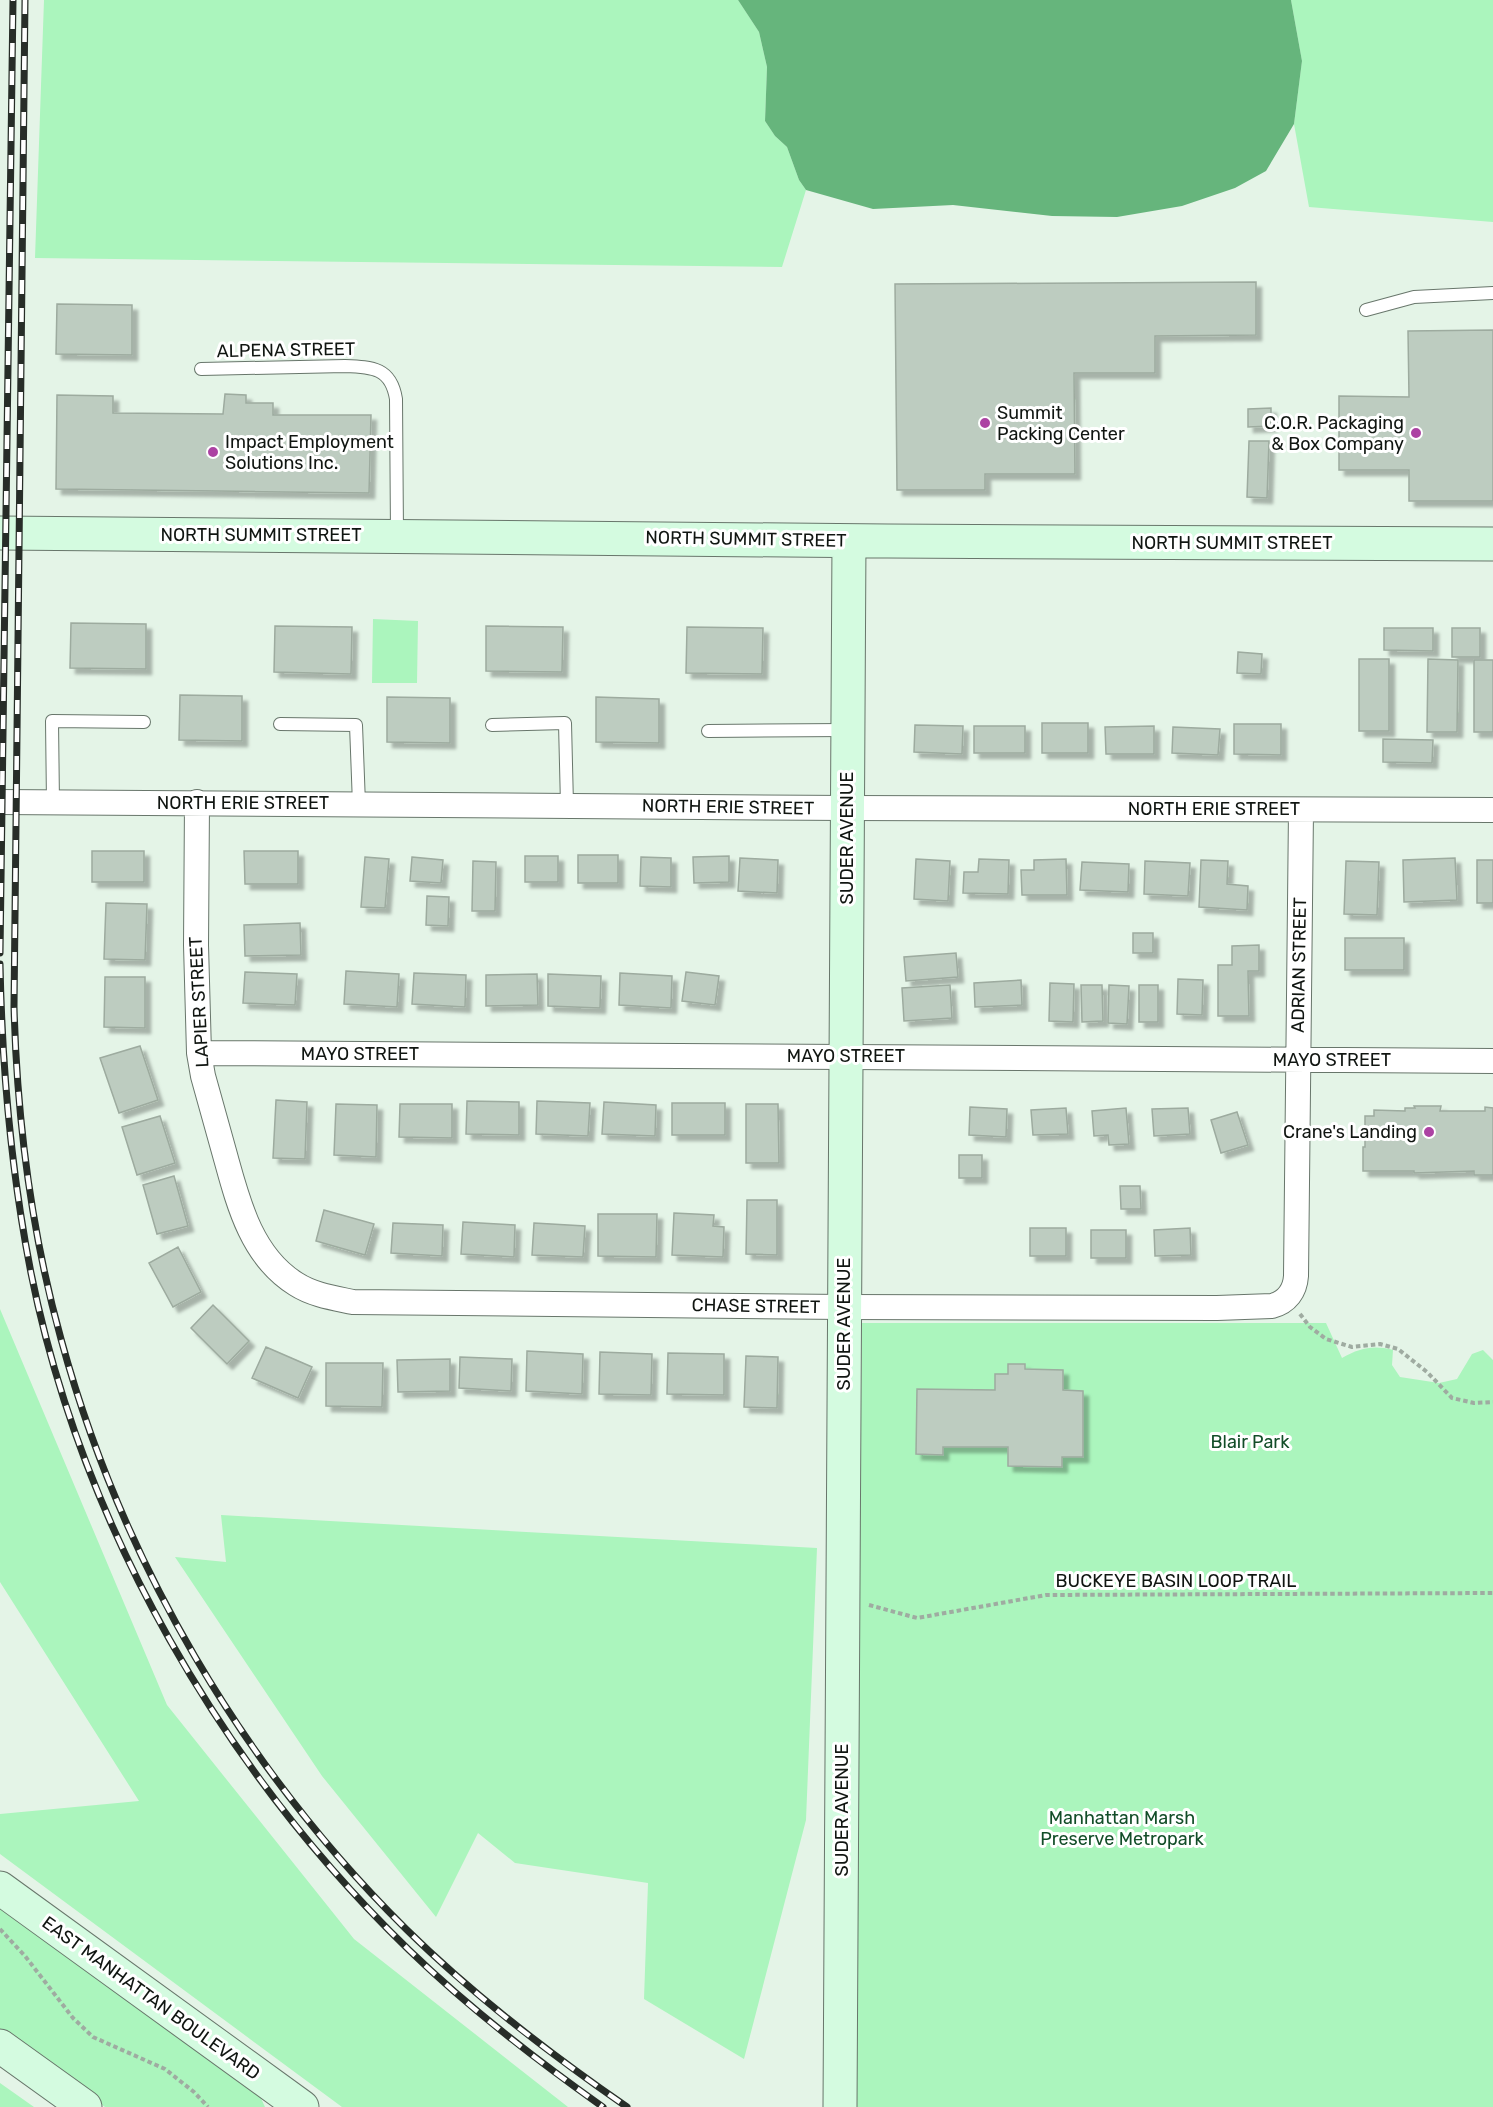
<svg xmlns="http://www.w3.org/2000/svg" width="1493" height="2107" viewBox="0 0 1493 2107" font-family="Rubik,sans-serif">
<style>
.green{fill:#abf5bd}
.water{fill:#66b57c}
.building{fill:#bdccc0;stroke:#9dab9f;stroke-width:1.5;filter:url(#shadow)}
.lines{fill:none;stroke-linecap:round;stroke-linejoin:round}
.lane-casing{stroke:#68766b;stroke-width:14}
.street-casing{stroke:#68766b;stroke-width:26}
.secondary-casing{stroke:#68766b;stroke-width:35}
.path{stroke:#9faba1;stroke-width:4;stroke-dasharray:4.5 3;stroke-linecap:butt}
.lane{stroke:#fff;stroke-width:12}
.street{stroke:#fff;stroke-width:24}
.secondary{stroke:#d4fbe0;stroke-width:33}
.rail-casing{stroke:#272d28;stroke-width:7}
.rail{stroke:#fff;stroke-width:4.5;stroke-dasharray:14;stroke-linecap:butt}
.poi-dot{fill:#ac42a3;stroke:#fff;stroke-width:2}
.labels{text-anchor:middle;stroke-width:6;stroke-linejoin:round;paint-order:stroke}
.street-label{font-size:18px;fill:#101511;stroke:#fff}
.poi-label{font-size:18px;fill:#101511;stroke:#fff;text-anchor:start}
.park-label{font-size:18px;fill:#124d28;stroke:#fff}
</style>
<defs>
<filter id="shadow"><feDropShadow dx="5.5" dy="5.5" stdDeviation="1.5" flood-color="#0004"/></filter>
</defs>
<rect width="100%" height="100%" fill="#e4f4e7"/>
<path class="green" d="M44 0H738L759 32 767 67 765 121 775 136 787 147 799 180 806 190 782 267 35 258Z
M1291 0H1493V222L1309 207 1294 124 1302 61Z
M373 619 418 621 417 683H372Z
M0 1309 167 1705 354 1939 568 2107H342L0 1854V1814L139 1801 0 1582Z
M862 1323H1326L1342 1358C1360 1348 1373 1345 1393 1350L1392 1365 1400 1377 1439 1383 1457 1379 1472 1354 1483 1350 1493 1360V2107H840L859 1590Z
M221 1515 817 1548 806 1820 744 2059 644 1999 648 1883 515 1863 478 1833 436 1917 322 1776 175 1557 226 1562Z
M0 1901 259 2094 265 2107H105L0 2031Z
M0 2083 34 2107H0Z"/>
<path class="water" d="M738 0H1291L1302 61 1294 124 1266 171 1235 188 1182 206 1117 217 1052 216 953 205 873 209 806 190 799 180 787 147 775 136 765 121 767 67 759 32Z"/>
<path class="building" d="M1256 282V335L1155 336V373H1074L1075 474H985V490H897L895 284Z
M57 304 132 305V355L56 354Z
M1493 330V501H1409V470H1339V396L1409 397 1408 331Z
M225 394 246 395V403H273V415H371L369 493 56 489 57 395 113 396V413L223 414Z
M1271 408V426L1248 427V409Z
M1249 441H1269L1267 498 1247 497Z
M71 623 146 624V669L70 668Z
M275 626 352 627 351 674 274 672Z
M486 626 563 627 562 672 486 671Z
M687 627 763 628 762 674 686 673Z
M1384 628H1433V651L1384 650Z
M1452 628H1480V657H1452Z
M1238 652 1262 654 1261 674 1237 673Z
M1359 659H1389V731H1359Z
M1428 659 1458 660 1457 732H1427Z
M1474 660H1493V732H1474Z
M180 695 242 696V741L179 740Z
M387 697 450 698V743L387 742Z
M596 697 659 699V743L596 742Z
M1042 723H1088V753H1042Z
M1234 724H1281V755L1234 754Z
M915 725 963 726 962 754 914 752Z
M974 726H1025V753H974Z
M1154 726V754H1106L1105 727Z
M1173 727 1220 729 1218 755 1172 753Z
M1383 739 1433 740 1432 763 1383 762Z
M92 851H144V882H92Z
M244 851H298V884H245Z
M578 855H618V883H578Z
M525 856H558V882H525Z
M729 856V882L694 883 693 857Z
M365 857 389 859 385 908 361 907Z
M412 857 443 860 441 883 410 881Z
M641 857 671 858V887L640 886Z
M740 858 778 860 777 893 738 891Z
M1455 858 1457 900 1404 902 1403 860Z
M916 859 950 861 948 901 914 899Z
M979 859 1009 860 1008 894 963 893 964 872H978Z
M1066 859 1067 895H1022L1021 870H1034V860Z
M1201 860 1228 861 1227 884 1248 886 1247 910 1199 907Z
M1477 860H1493V903H1477Z
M473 861 496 862 495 911H472Z
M1145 861 1190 863 1188 896 1144 894Z
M1346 861 1379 862 1377 915 1344 914Z
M1082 862 1129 864 1128 892 1080 890Z
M427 896 449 897 448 926 426 925Z
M106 903 147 904 145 960 104 959Z
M300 923 301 955 245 956 244 925Z
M1133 933H1153V953H1133Z
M1345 938H1404V970H1345Z
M1259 945V971H1248L1249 1016H1218V965H1232V946Z
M956 953 958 977 906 981 904 957Z
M346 971 399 974 397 1007 344 1004Z
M245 972 297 974 295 1005 243 1003Z
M686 972 719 976 715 1005 682 1001Z
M414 973 466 975 465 1007 412 1004Z
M620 973 672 976 671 1008 619 1005Z
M537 974 538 1005 486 1006V975Z
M548 974 601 976 600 1008 548 1006Z
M105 977H145V1028L104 1027Z
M1178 979 1203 980 1202 1015 1177 1014Z
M1021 980 1022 1005 975 1007 974 983Z
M1050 983 1074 984 1073 1022 1049 1021Z
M950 985 952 1018 904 1021 902 988Z
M1081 985H1102L1103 1021 1082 1022Z
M1109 985 1129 986 1127 1024 1108 1023Z
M1139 985H1158V1022H1139Z
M140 1046 158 1100 119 1113 100 1058Z
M276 1100 307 1102 305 1159 273 1158Z
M467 1101 519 1102V1135L466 1134Z
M537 1101 590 1103 588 1136 536 1134Z
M604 1102 656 1105 655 1136 602 1134Z
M672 1103H725V1135H672Z
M336 1104 377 1105 376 1157 334 1155Z
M400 1104H452V1138L399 1137Z
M746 1104H778L779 1163H746Z
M1414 1106H1441L1440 1111H1485V1107L1493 1108V1175H1474V1171L1414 1173V1171H1363V1147H1365V1116H1374V1110L1405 1111V1108H1415Z
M970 1107 1007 1109 1006 1137 969 1135Z
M1066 1108 1068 1134 1033 1135 1031 1110Z
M1126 1108 1129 1144 1109 1145 1108 1135 1094 1136 1092 1111Z
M1188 1108 1190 1134 1154 1136 1152 1109Z
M1237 1112 1248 1145 1221 1153 1211 1120Z
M160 1116 175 1163 137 1175 122 1127Z
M959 1155H982V1178H959Z
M174 1176 188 1226 157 1234 143 1185Z
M1120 1186H1140L1141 1209H1121Z
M747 1200H777V1255L746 1254Z
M324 1210 374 1224 365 1255 316 1241Z
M674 1213 714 1215 713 1226 724 1227 723 1257 672 1255Z
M598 1214H657L656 1257 598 1256Z
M463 1222 515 1225 514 1257 461 1254Z
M393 1223 443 1225 442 1256 391 1253Z
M534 1223 585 1226 583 1257 532 1255Z
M1030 1228H1066V1256H1030Z
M1190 1228 1191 1255 1155 1256 1154 1230Z
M1091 1230H1126V1258H1091Z
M178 1247 201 1292 173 1307 149 1263Z
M213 1305 249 1341 227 1364 191 1328Z
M266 1347 312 1367 298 1398 252 1378Z
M527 1351 583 1354 582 1394 526 1391Z
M600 1352 652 1354 651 1395 599 1394Z
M668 1353 724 1354V1395L667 1394Z
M746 1356 778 1357 777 1408 744 1407Z
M460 1357 512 1359 511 1391 459 1388Z
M450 1359V1391L398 1392 397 1360Z
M326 1363H383L382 1407 326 1406Z
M1008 1364H1025V1369L1063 1370V1390L1083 1391V1457H1062V1467L1008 1466V1447H943V1455L916 1454 917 1389 995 1390V1374H1008Z"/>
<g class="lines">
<defs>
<path id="lane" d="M1366 310 1414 297 1493 293
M201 369 345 366C373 367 391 368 396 399L397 534
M280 724 356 725 359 804
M492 725 565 723 567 805
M708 731 847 730
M53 803 52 721 144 722"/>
<path id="street" d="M0 802 848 808 1493 810
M197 802 196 945 199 1053 203 1076C210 1102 218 1129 225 1155 238 1202 251 1256 296 1284 313 1295 334 1298 353 1302L845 1307 1217 1308 1272 1306C1287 1302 1295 1291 1296 1276L1301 810
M199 1053 1493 1061"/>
<path id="secondary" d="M0 533 888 541 1493 544
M0 1888 302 2107
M0 2046 85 2107
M840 2107 849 541"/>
</defs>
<use href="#lane" class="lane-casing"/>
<use href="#street" class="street-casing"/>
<use href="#secondary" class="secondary-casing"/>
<path class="path" d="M1300 1314 1310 1327 1326 1339 1352 1347 1380 1344 1398 1349 1427 1372 1452 1398 1474 1403 1493 1402
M869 1605 917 1618 1046 1595 1493 1593
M0 1929 25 1956 73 2018 93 2037 165 2069 194 2092 208 2107"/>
<use href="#lane" class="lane"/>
<use href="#street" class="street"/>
<use href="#secondary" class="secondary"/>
<defs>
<path id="rail" d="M25 0 14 1007C17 1118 31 1231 61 1339 121 1560 243 1768 406 1929 474 1996 549 2053 627 2107
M0 953 13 0
M0 964C2 1068 11 1171 31 1273 82 1527 223 1770 409 1950 469 2008 535 2059 603 2107"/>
</defs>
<use href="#rail" class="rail-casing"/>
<use href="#rail" class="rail"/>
</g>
<g class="poi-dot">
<circle cx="985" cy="423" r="6"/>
<circle cx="1416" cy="433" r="6"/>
<circle cx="213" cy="452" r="6"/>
<circle cx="1429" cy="1132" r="6"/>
</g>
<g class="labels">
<g class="street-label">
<text transform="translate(286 350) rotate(-1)" y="6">ALPENA STREET</text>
<text x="261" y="541">NORTH SUMMIT STREET</text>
<text transform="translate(746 539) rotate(1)" y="6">NORTH SUMMIT STREET</text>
<text x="1232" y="549">NORTH SUMMIT STREET</text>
<text x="243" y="809">NORTH ERIE STREET</text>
<text transform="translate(728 807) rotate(1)" y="6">NORTH ERIE STREET</text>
<text x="1214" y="815">NORTH ERIE STREET</text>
<text transform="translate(847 838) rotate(-90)" y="6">SUDER AVENUE</text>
<text transform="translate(1299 965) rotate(-89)" y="6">ADRIAN STREET</text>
<text transform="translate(199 1002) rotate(-93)" y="6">LAPIER STREET</text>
<text x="360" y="1060">MAYO STREET</text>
<text x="846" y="1062">MAYO STREET</text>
<text x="1332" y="1066">MAYO STREET</text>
<text transform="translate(756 1306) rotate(1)" y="6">CHASE STREET</text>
<text transform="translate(844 1324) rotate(-90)" y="6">SUDER AVENUE</text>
<text x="1176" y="1587">BUCKEYE BASIN LOOP TRAIL</text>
<text transform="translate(842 1810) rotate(-90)" y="6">SUDER AVENUE</text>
<text transform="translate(151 1998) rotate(36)" y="6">EAST MANHATTAN BOULEVARD</text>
</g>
<g class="poi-label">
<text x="997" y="419">Summit<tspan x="997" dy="21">Packing Center</tspan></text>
<text x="1404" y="429" text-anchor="end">C.O.R. Packaging<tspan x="1404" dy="21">&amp; Box Company</tspan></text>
<text x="225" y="448">Impact Employment<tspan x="225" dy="21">Solutions Inc.</tspan></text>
<text x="1417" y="1138" text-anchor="end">Crane's Landing</text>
</g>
<g class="park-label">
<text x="1250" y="1448">Blair Park</text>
<text x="1122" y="1824">Manhattan Marsh<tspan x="1122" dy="21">Preserve Metropark</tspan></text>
</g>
</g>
</svg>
